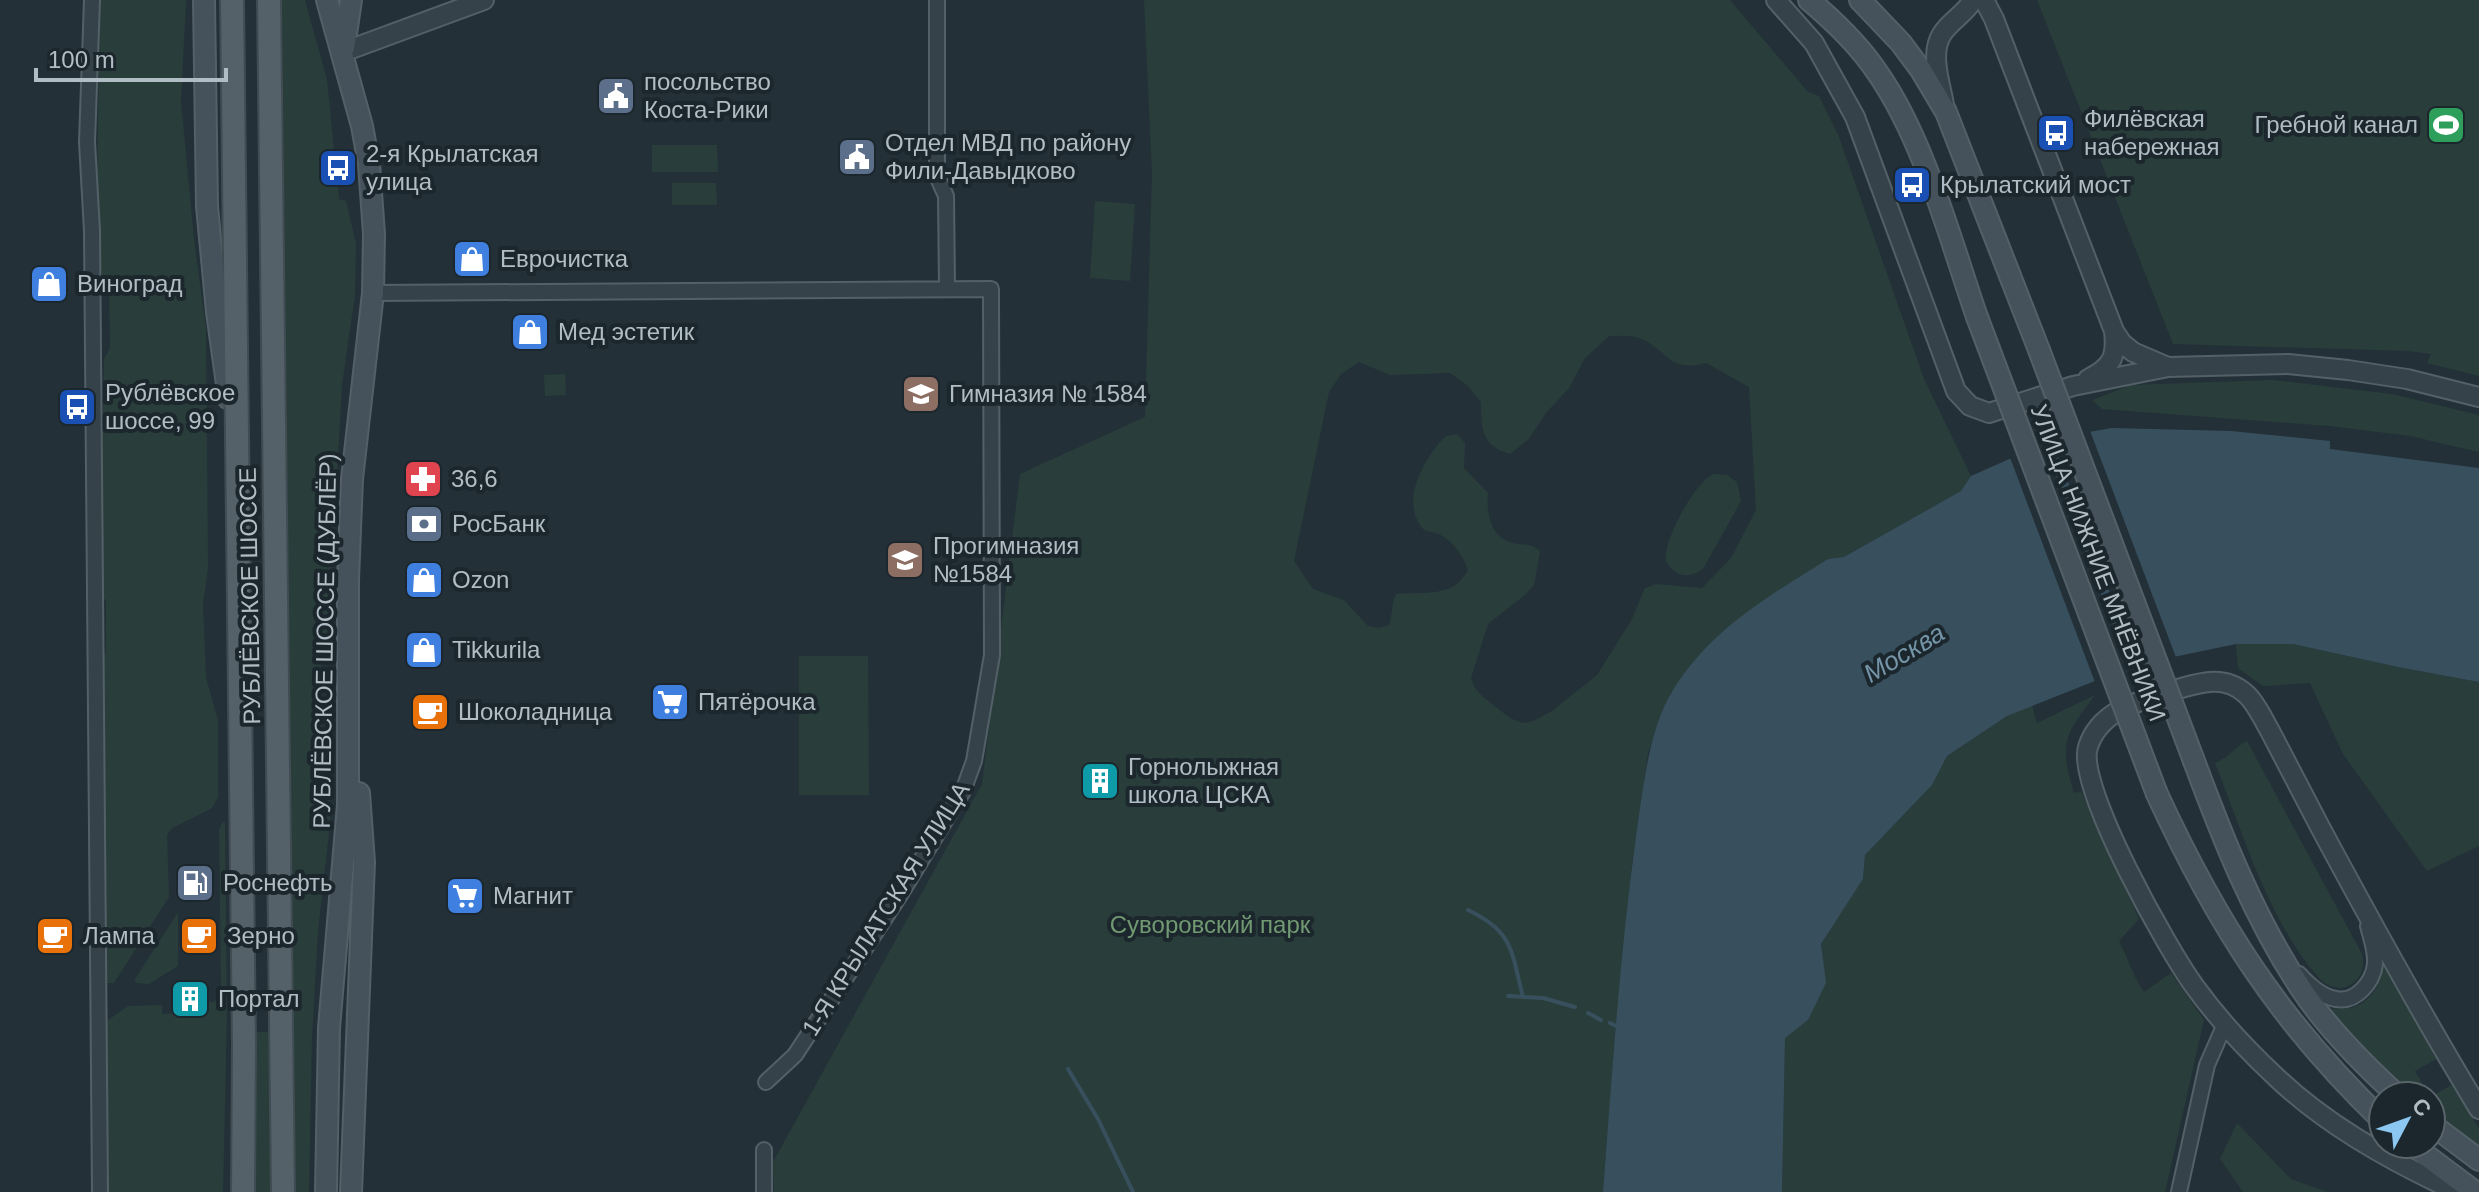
<svg xmlns="http://www.w3.org/2000/svg" width="2479" height="1192" viewBox="0 0 2479 1192" font-family="Helvetica,sans-serif">
<style>
.green{fill:#293e3b;fill-rule:evenodd}
.water{fill:#38505e}
.pier{fill:#233038}
.lines{fill:none;stroke-linecap:round;stroke-linejoin:round}
.stream{stroke:#38505e;stroke-width:4}
.minor-casing{stroke:#546067;stroke-width:18}
.tertiary-casing{stroke:#546067;stroke-width:22}
.secondary-casing{stroke:#546067;stroke-width:24}
.primary-casing{stroke:#404b52;stroke-width:26}
.minor{stroke:#364249;stroke-width:14}
.tertiary{stroke:#364249;stroke-width:18}
.secondary{stroke:#45525b;stroke-width:20}
.primary{stroke:#546169;stroke-width:22}
.secondary-bridge-casing{stroke:#546067;stroke-width:24;stroke-linecap:butt}
.secondary-bridge{stroke:#45525b;stroke-width:20}
.labels{text-anchor:middle;stroke-width:8;stroke-linejoin:round;paint-order:stroke}
.poi-label{font-size:24px;fill:#b1bdc5;stroke:#1c272d;text-anchor:start}
.street-label{font-size:24px;fill:#b1bdc5;stroke:#1c272d}
.park-label{font-size:24px;fill:#719972;stroke:#1c272d}
.water-label{font-size:26px;font-style:italic;fill:#7494a7;stroke:#1c272d}
</style>
<rect width="100%" height="100%" fill="#233038"/>
<path class="green" d="M100 0H186L181 101 194 239 206 329 208 568 203 605 206 678 218 720V797L212 808 171 829 167 835 169 897 114 983H107L101 660 106 652V601L100 594 104 359 110 348 109 284 103 278 96 252Z
M282 0H305L327 80 339 199 346 201 356 243 355 295 342 385 327 653 321 655 322 776 330 788V824L318 931 312 1036 309 1192H295Z
M1144 0H1730L1808 92 1819 96 1839 137 1924 379 1971 476 1961 491 1844 557 1828 559 1671 692 1648 753 1632 865 1616 1026 1603 1192H774L773 1162 982 784 1020 474 1145 417 1152 173ZM1609 336C1618 336 1628 335 1636 337 1668 347 1666 374 1706 363L1749 387 1756 510 1731 558 1702 588 1656 584 1645 588 1631 621 1597 675 1552 711 1533 721 1522 723 1510 718 1483 697 1475 688 1471 678 1488 624 1525 595 1534 585 1540 551C1528 541 1523 547 1510 542 1490 536 1486 511 1488 493L1464 468 1465 443 1457 434 1446 436C1426 455 1401 498 1420 525 1424 532 1429 531 1436 533 1451 538 1463 555 1468 570 1453 599 1425 591 1396 594 1391 605 1393 614 1389 625L1379 628 1368 626 1344 600 1313 589 1294 561 1329 392 1341 374 1359 362 1390 375 1450 373 1468 386 1481 402C1481 427 1481 446 1510 454L1528 440 1546 413 1569 388 1585 358Z
M2037 0H2479V376L2427 363 2431 354 2409 351 2173 344Z
M652 145H717L718 172H652Z
M672 183H716L717 205H672Z
M1095 201 1135 204 1130 281 1090 278Z
M565 374 566 395 545 396 544 375Z
M2273 380 2392 394 2479 415V452L2410 436 2329 426 2102 409 2092 400 2131 385Z
M1714 474 1727 475 1737 482 1741 501 1703 569C1688 580 1674 576 1666 561 1662 542 1696 480 1714 474Z
M2236 644H2293L2398 667 2479 682V846L2427 871 2343 754 2310 683 2263 686 2238 668Z
M799 656H868L869 795H799Z
M2095 695C2064 736 2059 742 2074 793L2081 791 2139 919 2119 941C2128 958 2133 976 2144 992L2171 973 2204 1020 2165 1192H1782L1785 1038 1808 1020 1825 983 1821 944 1863 879 1865 855 1932 785 1947 756 2007 716 2032 705 2037 723Z
M2247 741 2362 954C2369 983 2338 1000 2318 977 2268 920 2243 833 2215 763 2230 757 2234 747 2247 741Z
M223 822H225L227 1013 223 1192H102L104 1023 128 1006 162 1005V1014L206 1013V1002H214L221 989 219 829Z
M178 912V966L149 984 136 983 135 979Z
M2383 966H2385L2436 1059 2415 1071 2429 1096H2415L2380 1065 2329 1009C2337 1008 2346 1009 2354 1007 2371 1001 2382 983 2383 966Z
M255 1032H270L271 1192H256Z
M2451 1085 2479 1128V1146L2431 1110V1097Z
M2237 1123 2291 1179 2327 1192H2243L2220 1159Z"/>
<path class="water" d="M2112 428 2231 431 2330 441V449L2479 468V682L2398 667 2293 644H2236L2135 665 2007 716 1947 756 1932 785 1865 855 1863 879 1821 944 1826 983 1808 1020 1785 1038 1782 1192H1603C1612 1073 1620 954 1636 836 1643 791 1648 730 1673 690 1712 628 1768 597 1828 559L1844 557 1961 491 1971 476 2034 448 2089 432Z"/>
<path class="pier" d="M2089 428 2177 660 2138 668 2052 439Z
M2043 441 2130 671 2096 685 2009 455Z"/>
<g class="lines">
<path class="stream" d="M1468 910C1514 932 1511 951 1523 997
M1508 996 1543 998 1575 1007
M1588 1013 1601 1020
M1610 1023 1616 1026
M1068 1069 1098 1119 1133 1192"/>
<defs>
<path id="minor" d="M92 0 87 142 92 231 100 1192
M937 0V176L946 196 947 287
M373 293 991 289 992 655 974 761 963 791 900 895 795 1055 766 1082
M2299 974C2308 984 2322 997 2336 999 2356 1003 2373 982 2375 964 2376 951 2371 938 2368 926
M764 1150V1192
M2179 1192 2207 1065 2225 1024"/>
<path id="tertiary" d="M1776 0 1814 43 1855 117 1956 391 1970 406 1989 413 2073 386 2168 367
M1984 0 1994 19 2114 331C2117 357 2112 367 2088 379
M343 52 484 0
M1944 105C1941 85 1929 54 1942 34 1950 21 1965 14 1973 0
M2114 331 2122 343 2133 352 2168 367 2288 364 2348 370 2407 379 2479 397
M2458 1192C2394 1163 2327 1126 2276 1077 2247 1050 2219 1020 2195 987 2169 952 2075 785 2088 747 2100 709 2141 701 2174 690 2199 683 2224 674 2246 694 2256 703 2263 719 2270 731 2287 763 2303 795 2320 827 2371 922 2423 1017 2479 1109"/>
<path id="secondary" d="M204 0 207 206 217 312 229 399
M1809 0C1834 21 1859 45 1877 72 1924 139 1950 239 1977 317
M1860 0 1901 43 1921 70 1946 112 2039 350
M344 48 351 0
M2194 761C2223 839 2254 917 2300 987 2326 1027 2363 1064 2398 1096
M2157 794C2217 924 2279 1021 2383 1121
M2431 1124 2479 1160
M2411 1144 2475 1192
M326 1192 329 1028 348 805V580L352 479 373 293 374 234 369 164 362 126 327 0
M351 1192 364 862 359 793"/>
<path id="primary" d="M232 0 244 1046 243 1192
M269 0 283 1192"/>
</defs>
<use href="#minor" class="minor-casing"/>
<use href="#tertiary" class="tertiary-casing"/>
<use href="#secondary" class="secondary-casing"/>
<use href="#primary" class="primary-casing"/>
<use href="#minor" class="minor"/>
<use href="#tertiary" class="tertiary"/>
<use href="#secondary" class="secondary"/>
<use href="#primary" class="primary"/>
<defs>
<path id="secondary-bridge" d="M1977 317 2157 794
M2039 350 2194 761"/>
</defs>
<use href="#secondary-bridge" class="secondary-bridge-casing"/>
<use href="#secondary-bridge" class="secondary-bridge"/>
</g>
<defs>
<symbol id="civic-square" viewBox="-11 -11 22 22"><rect x="-9" y="-9" width="18" height="18" rx="4" fill="#5c6f8a" stroke="#1c272d"/><path d="M-.6-6.5H3V-4.5H.6V-3L4-1V1h2V6H-6V1h2V-1L-.6-3ZM-1.2 2.5V6h2.4V2.5Z" fill="#fff"/></symbol>
<symbol id="stadium-square" viewBox="-11 -11 22 22"><rect x="-9" y="-9" width="18" height="18" rx="4" fill="#2e9e5b" stroke="#1c272d"/><path d="M0-5a6.5 5 0 1 0 0 10a6.5 5 0 1 0 0-10ZM-3.5-1.8h7v3.6h-7Z" fill="#fff"/></symbol>
<symbol id="bus-square" viewBox="-11 -11 22 22"><rect x="-9" y="-9" width="18" height="18" rx="4" fill="#1a4fb4" stroke="#1c272d"/><path d="M-5-6H5V4H4V6H2V4H-2V6H-4V4H-5ZM-3.5-4V0h7V-4ZM-3.5 1.2v1.5H-2V1.2ZM2 1.2v1.5H3.5V1.2Z" fill="#fff"/></symbol>
<symbol id="shop-square" viewBox="-11 -11 22 22"><rect x="-9" y="-9" width="18" height="18" rx="4" fill="#3f7fe0" stroke="#1c272d"/><path d="M-5-2.5h2.3a2.7 3.5 0 0 1 5.4 0H5L5.5 6h-11ZM-1.5-2.5h3a1.5 2.3 0 0 0-3 0Z" fill="#fff"/></symbol>
<symbol id="school-square" viewBox="-11 -11 22 22"><rect x="-9" y="-9" width="18" height="18" rx="4" fill="#8d6e63" stroke="#1c272d"/><path d="M0-5L7-2L0 1L-7-2ZM-4 1L0 2.5L4 1V4Q0 6-4 4Z" fill="#fff"/></symbol>
<symbol id="pharmacy-square" viewBox="-11 -11 22 22"><rect x="-9" y="-9" width="18" height="18" rx="4" fill="#e0444e" stroke="#1c272d"/><path d="M-2-6h4v4h4v4h-4v4h-4v-4h-4v-4h4Z" fill="#fff"/></symbol>
<symbol id="bank-square" viewBox="-11 -11 22 22"><rect x="-9" y="-9" width="18" height="18" rx="4" fill="#5c6f8a" stroke="#1c272d"/><path d="M-6-4H6V4H-6ZM0-2.3a2.3 2.3 0 1 0 0 4.6a2.3 2.3 0 1 0 0-4.6Z" fill="#fff"/></symbol>
<symbol id="supermarket-square" viewBox="-11 -11 22 22"><rect x="-9" y="-9" width="18" height="18" rx="4" fill="#3f7fe0" stroke="#1c272d"/><path d="M-6-5.5h2.5l.6 2H6L4.5 2H-2.5L-4.4-4H-6ZM-1.5 3.2a1.3 1.3 0 1 0 .1 0ZM3 3.2a1.3 1.3 0 1 0 .1 0Z" fill="#fff"/></symbol>
<symbol id="cafe-square" viewBox="-11 -11 22 22"><rect x="-9" y="-9" width="18" height="18" rx="4" fill="#e8710a" stroke="#1c272d"/><path d="M-5.5-4.5H6V0H3Q3 3.5 0 3.5H-2.5Q-5.5 3.5-5.5 0ZM3-3.2v2h1.7v-2ZM-6 4.5H4V6H-6Z" fill="#fff"/></symbol>
<symbol id="building-square" viewBox="-11 -11 22 22"><rect x="-9" y="-9" width="18" height="18" rx="4" fill="#0f9aa8" stroke="#1c272d"/><path d="M-4-6H4V6H1V3H-1V6H-4ZM-2.5-4.3h1.7v1.8h-1.7ZM.8-4.3h1.7v1.8H.8ZM-2.5-1h1.7V.8h-1.7ZM.8-1h1.7V.8H.8Z" fill="#fff"/></symbol>
<symbol id="fuel-square" viewBox="-11 -11 22 22"><rect x="-9" y="-9" width="18" height="18" rx="4" fill="#5c6f8a" stroke="#1c272d"/><path d="M-5.5-6h7V0h2V4h1.3V-2.5L3-4.5l.8-.8L6-3V5H2.5V1h-1V6h-7ZM-4.2-4.7v3.2H.2V-4.7Z" fill="#fff"/></symbol>
</defs>
<g fill-rule="evenodd">
<use href="#civic-square" x="594" y="74" width="44" height="44"/>
<use href="#stadium-square" x="2424" y="103" width="44" height="44"/>
<use href="#bus-square" x="2034" y="111" width="44" height="44"/>
<use href="#civic-square" x="835" y="135" width="44" height="44"/>
<use href="#bus-square" x="316" y="146" width="44" height="44"/>
<use href="#bus-square" x="1890" y="163" width="44" height="44"/>
<use href="#shop-square" x="450" y="237" width="44" height="44"/>
<use href="#shop-square" x="27" y="262" width="44" height="44"/>
<use href="#shop-square" x="508" y="310" width="44" height="44"/>
<use href="#school-square" x="899" y="372" width="44" height="44"/>
<use href="#bus-square" x="55" y="385" width="44" height="44"/>
<use href="#pharmacy-square" x="401" y="457" width="44" height="44"/>
<use href="#bank-square" x="402" y="502" width="44" height="44"/>
<use href="#school-square" x="883" y="538" width="44" height="44"/>
<use href="#shop-square" x="402" y="558" width="44" height="44"/>
<use href="#shop-square" x="402" y="628" width="44" height="44"/>
<use href="#supermarket-square" x="648" y="680" width="44" height="44"/>
<use href="#cafe-square" x="408" y="690" width="44" height="44"/>
<use href="#building-square" x="1078" y="759" width="44" height="44"/>
<use href="#fuel-square" x="173" y="861" width="44" height="44"/>
<use href="#supermarket-square" x="443" y="874" width="44" height="44"/>
<use href="#cafe-square" x="33" y="914" width="44" height="44"/>
<use href="#cafe-square" x="177" y="914" width="44" height="44"/>
<use href="#building-square" x="168" y="977" width="44" height="44"/>
</g>
<g class="labels">
<g class="poi-label">
<text x="644" y="90">посольство<tspan x="644" dy="28">Коста-Рики</tspan></text>
<text x="2084" y="127">Филёвская<tspan x="2084" dy="28">набережная</tspan></text>
<text x="2418" y="133" text-anchor="end">Гребной канал</text>
<text x="885" y="151">Отдел МВД по району<tspan x="885" dy="28">Фили-Давыдково</tspan></text>
<text x="366" y="162">2-я Крылатская<tspan x="366" dy="28">улица</tspan></text>
<text x="1940" y="193">Крылатский мост</text>
<text x="500" y="267">Еврочистка</text>
<text x="77" y="292">Виноград</text>
<text x="558" y="340">Мед эстетик</text>
<text x="105" y="401">Рублёвское<tspan x="105" dy="28">шоссе, 99</tspan></text>
<text x="949" y="402">Гимназия № 1584</text>
<text x="451" y="487">36,6</text>
<text x="452" y="532">РосБанк</text>
<text x="933" y="554">Прогимназия<tspan x="933" dy="28">№1584</tspan></text>
<text x="452" y="588">Ozon</text>
<text x="452" y="658">Tikkurila</text>
<text x="698" y="710">Пятёрочка</text>
<text x="458" y="720">Шоколадница</text>
<text x="1128" y="775">Горнолыжная<tspan x="1128" dy="28">школа ЦСКА</tspan></text>
<text x="223" y="891">Роснефть</text>
<text x="493" y="904">Магнит</text>
<text x="83" y="944">Лампа</text>
<text x="227" y="944">Зерно</text>
<text x="218" y="1007">Портал</text>
</g>
<g class="street-label">
<text transform="translate(2098 563) rotate(69)" y="8">УЛИЦА НИЖНИЕ МНЁВНИКИ</text>
<text transform="translate(250 596) rotate(-91)" y="8">РУБЛЁВСКОЕ ШОССЕ</text>
<text transform="translate(325 641) rotate(-89)" y="8">РУБЛЁВСКОЕ ШОССЕ (ДУБЛЁР)</text>
<text transform="translate(886 909) rotate(-58)" y="8">1-Я КРЫЛАТСКАЯ УЛИЦА</text>
</g>
<g class="park-label">
<text x="1210" y="933">Суворовский парк</text>
</g>
<g class="water-label">
<text transform="translate(1904 653) rotate(-31)" y="9">Москва</text>
</g>
</g>
<g transform="translate(2407 1120) rotate(49)"><circle r="38" fill="#1c272d" stroke="#58636a" stroke-width="2"/>
<path d="M0-6L14 30L0 20L-14 30Z" fill="#8bc7f0"/>
<text y="-12" font-size="22" font-weight="bold" text-anchor="middle" fill="#b1bdc5">С</text>
</g>
<path d="M36 68v12h190v-12" fill="none" stroke="#b1bdc5" stroke-width="4"/>
<text x="48" y="68" font-size="24" fill="#b1bdc5" stroke="#1c272d" stroke-width="6" paint-order="stroke">100 m</text>
</svg>
